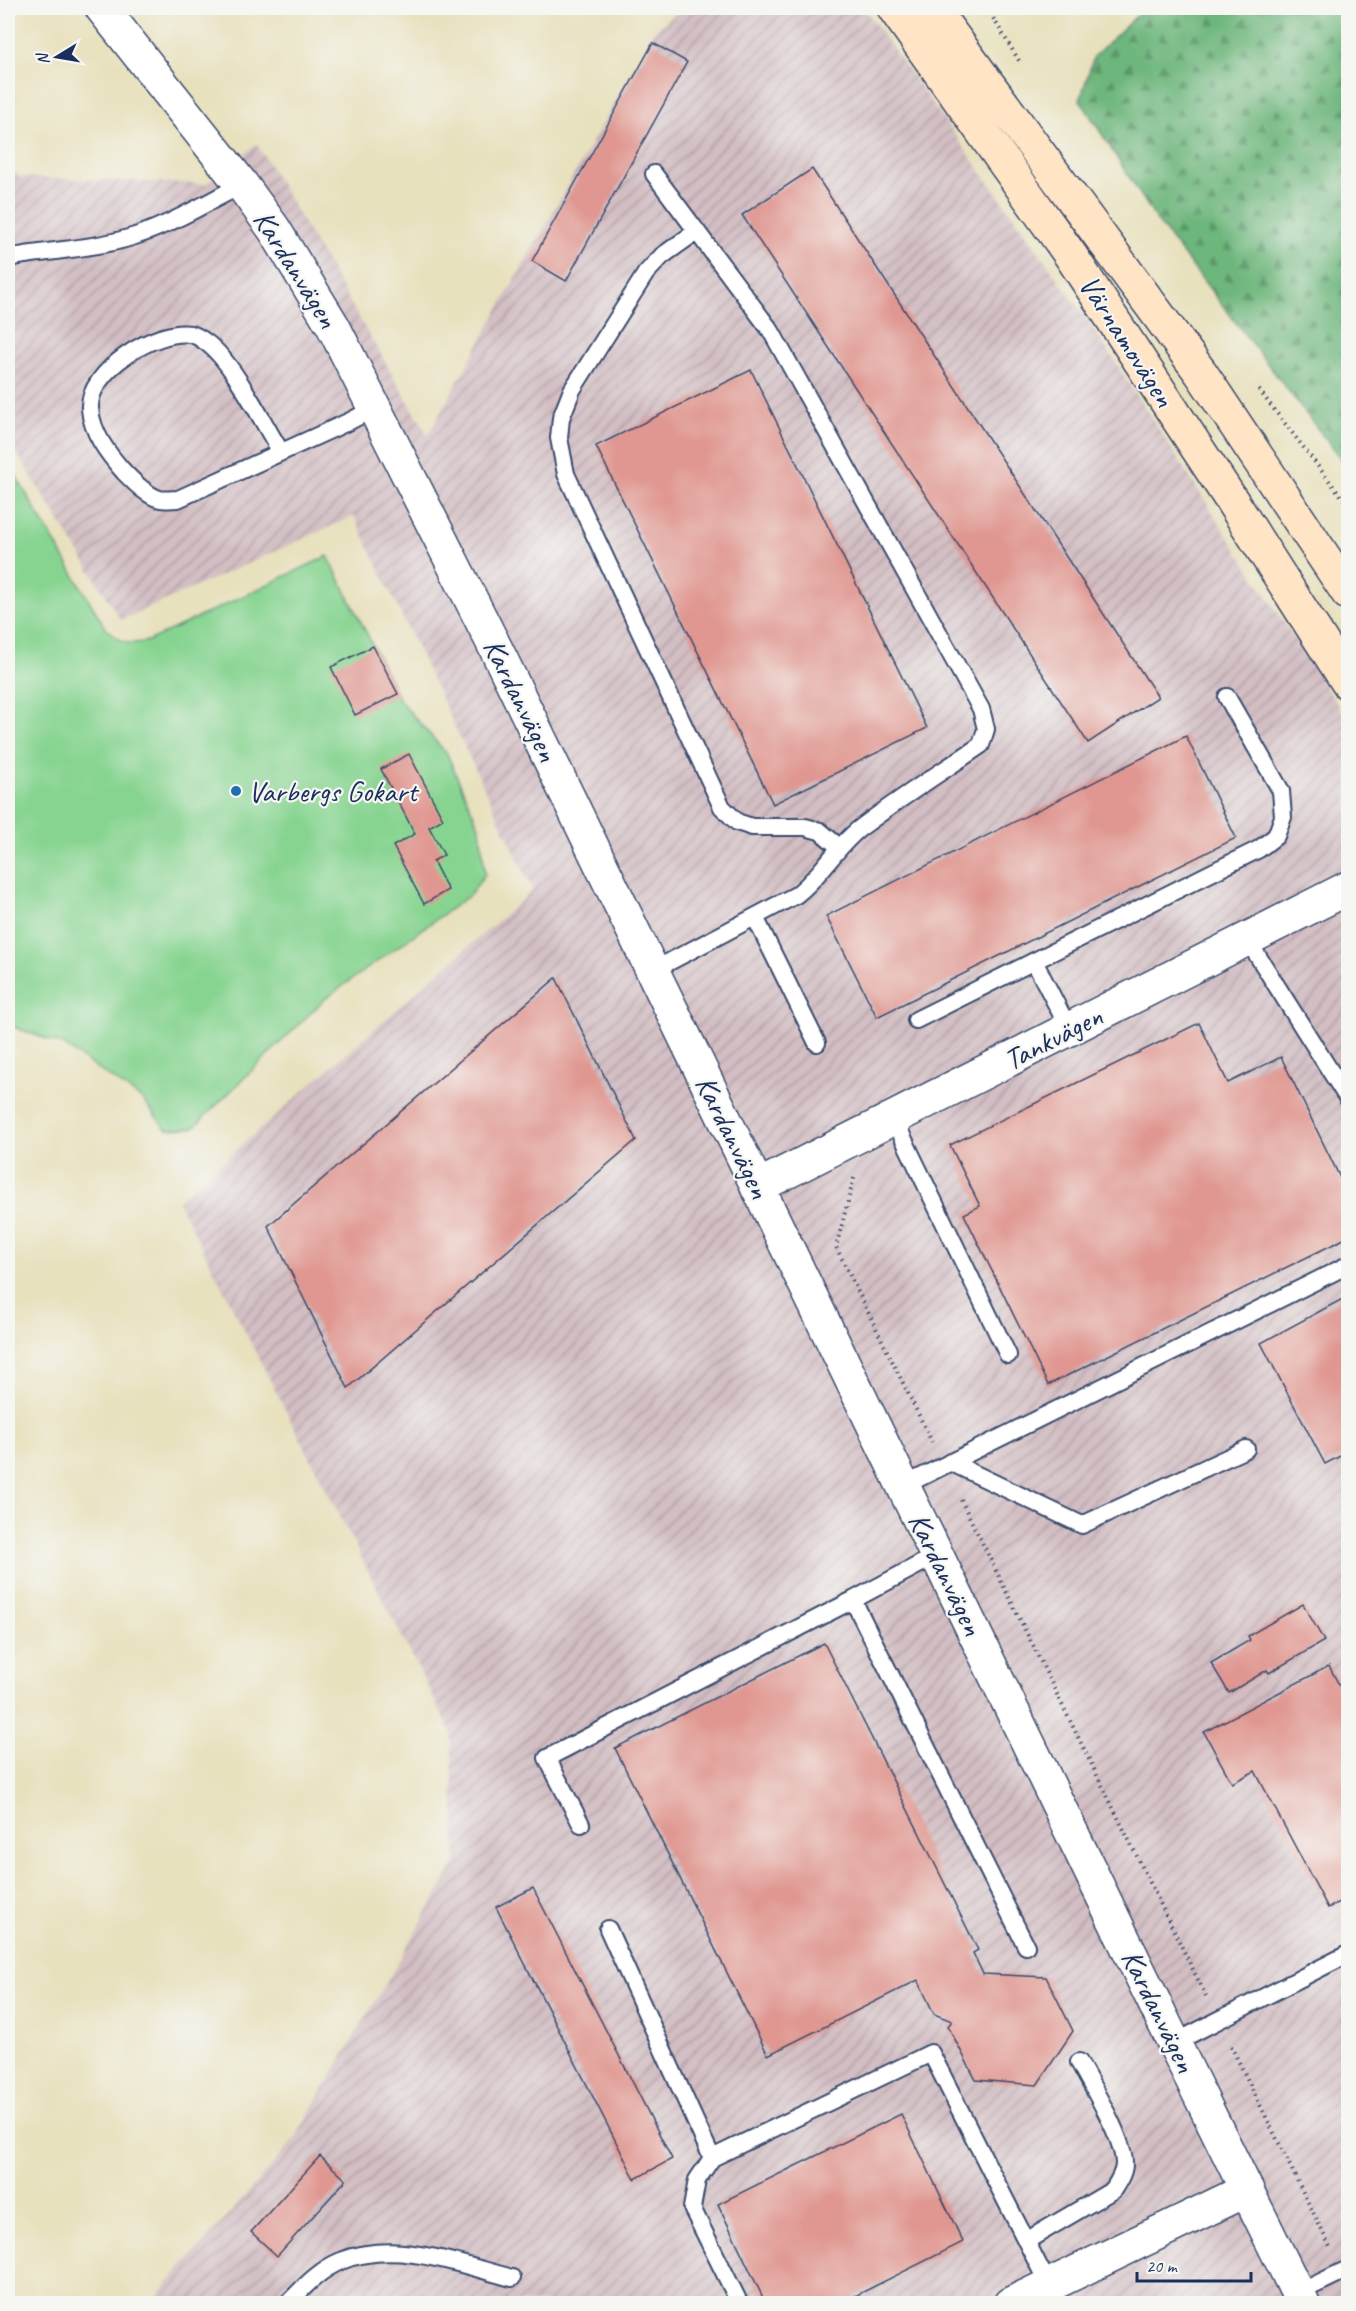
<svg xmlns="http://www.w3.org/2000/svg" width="1356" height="2311" viewBox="0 0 1356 2311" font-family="Caveat,sans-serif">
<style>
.industrial{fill:url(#industrial-furrows)}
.forest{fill:url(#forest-firs);stroke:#44726c;stroke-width:1.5}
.pitch{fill:#87d491;stroke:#518278;stroke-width:1.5}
.building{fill:#e09791}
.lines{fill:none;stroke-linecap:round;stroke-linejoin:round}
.lane-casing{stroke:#3a4a6c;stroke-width:20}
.street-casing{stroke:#3a4a6c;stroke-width:36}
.secondary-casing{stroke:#3a4a6c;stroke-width:36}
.path{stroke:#3a4a6c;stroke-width:4;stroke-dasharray:1.5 4.5;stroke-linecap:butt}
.lane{stroke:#fff;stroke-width:16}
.street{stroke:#fff;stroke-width:33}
.secondary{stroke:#ffe4c6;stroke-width:33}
.poi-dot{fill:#1f6fb2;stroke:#f6f6f2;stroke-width:2}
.labels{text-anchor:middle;stroke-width:4.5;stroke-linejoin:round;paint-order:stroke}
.street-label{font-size:30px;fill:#1b2f5e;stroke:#f6f6f2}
.poi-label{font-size:30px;fill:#1b2f5e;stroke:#f6f6f2;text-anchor:start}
</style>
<defs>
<pattern id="industrial-furrows" width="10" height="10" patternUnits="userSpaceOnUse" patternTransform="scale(1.5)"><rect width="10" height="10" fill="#d2bec3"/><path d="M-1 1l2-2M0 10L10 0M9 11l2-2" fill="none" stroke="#aa9ba2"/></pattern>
<pattern id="forest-firs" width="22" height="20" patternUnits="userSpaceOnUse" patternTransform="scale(1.5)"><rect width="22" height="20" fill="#6db67b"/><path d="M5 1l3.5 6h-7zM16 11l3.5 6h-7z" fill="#599468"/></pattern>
</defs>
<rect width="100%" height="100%" fill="#f6f6f2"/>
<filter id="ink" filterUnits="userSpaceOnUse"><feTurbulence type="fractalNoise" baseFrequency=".0167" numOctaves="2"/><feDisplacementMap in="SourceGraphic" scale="12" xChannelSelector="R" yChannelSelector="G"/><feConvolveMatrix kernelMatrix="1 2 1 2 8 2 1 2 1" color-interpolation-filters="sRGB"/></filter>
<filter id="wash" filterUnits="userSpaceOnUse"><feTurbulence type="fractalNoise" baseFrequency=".008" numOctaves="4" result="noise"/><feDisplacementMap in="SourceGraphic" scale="24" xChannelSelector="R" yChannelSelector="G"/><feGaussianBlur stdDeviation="1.35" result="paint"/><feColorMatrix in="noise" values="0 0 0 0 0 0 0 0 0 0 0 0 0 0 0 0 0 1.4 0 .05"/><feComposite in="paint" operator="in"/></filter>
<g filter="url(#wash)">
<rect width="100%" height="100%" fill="#e8e1be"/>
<path class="industrial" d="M731 8H864L1091 325 1348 721V2303H151L294 2140 456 1863 451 1732 178 1201 533 890 354 516 121 620 8 439V164L19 177 206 184 257 144 428 435 655 30 680 11Z"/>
<path class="forest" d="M1145 8H1348V468L1158 222 1080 100 1094 56Z"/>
<path class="pitch" d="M8 463 106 629C123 643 127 646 148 641L328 556 401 702 447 754 480 829 485 874 470 895 326 998 193 1128 166 1129 143 1100 63 1045 8 1025Z"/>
<g id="blocks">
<path class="building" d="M653 43 687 62 566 281 532 261Z
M812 169 1158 697 1088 743 742 215Z
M751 370 927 728 773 804 596 446Z
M373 646 398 694 355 715 331 667Z
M1186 736 1236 838 877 1017 826 916Z
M409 754 443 819 429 827 444 855 433 861 448 890 424 904 393 846 415 834 381 769Z
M556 978 636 1140 348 1388 268 1226Z
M1199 1023 1228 1083 1281 1057 1348 1194V1237L1048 1385 964 1214 980 1206 950 1145Z
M1348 1296V1452L1325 1464 1261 1343Z
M1303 1604 1324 1641 1269 1673 1267 1670 1229 1693 1211 1663 1250 1640 1248 1636Z
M824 1643 978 1950 973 1953 983 1974 1046 1977 1073 2031 1037 2085 976 2080 948 2026 952 2021 934 2014 918 1980 768 2055 615 1748Z
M1329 1666 1348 1702V1897L1328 1908 1255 1771 1232 1783 1204 1732Z
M533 1888 672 2159 635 2179 496 1907Z
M901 2114 963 2242 839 2304H766L718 2204Z
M320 2156 346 2180 277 2256 251 2232Z"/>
</g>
</g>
<g filter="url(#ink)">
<use href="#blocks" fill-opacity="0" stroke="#3a4a6c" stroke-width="1.5"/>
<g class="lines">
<defs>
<path id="lane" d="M697 231 662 256 646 273 572 390 561 418 559 438 566 474 722 807 737 822 752 827H805L820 831 839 847
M8 258C47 250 87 250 125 239 166 228 205 203 242 185
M281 452C263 423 233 362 207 343 203 340 196 335 191 334 157 328 87 371 90 409 92 433 108 454 124 472 133 481 147 496 160 499 165 500 173 499 178 499L350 421 375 408
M755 917 817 1043
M1247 939 1348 1099
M1034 961 1069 1029
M652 971 796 895C821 876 835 848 859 829 898 799 940 773 981 745L986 729 981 709 771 331 654 174
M916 1020 1259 849 1276 836 1283 817 1281 791 1227 697
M894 1119 1008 1355
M950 1462 1082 1525 1246 1449
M903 1486 1348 1265
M937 1555 853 1600 1026 1946
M581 1824 547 1758 853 1600
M608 1929 712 2158
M1174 2043 1348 1954
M1026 2241 1113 2190C1118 2182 1124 2173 1124 2164 1124 2138 1092 2087 1079 2062
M1298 2293 1348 2269
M287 2304C303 2288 319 2270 341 2261 396 2239 458 2264 512 2278
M740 2304 692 2208 697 2180 712 2158 931 2053 1048 2284"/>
<path id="street" d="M102 8 242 185 274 229 333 326 498 653 1174 2043 1303 2304
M757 1187 1348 888
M1010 2304 1247 2190"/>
<path id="secondary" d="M894 8 1071 256 1232 501 1348 683
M932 8 1201 373 1348 593"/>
</defs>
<use href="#lane" class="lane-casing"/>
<use href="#street" class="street-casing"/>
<use href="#secondary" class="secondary-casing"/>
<path class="path" d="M987 8 1021 64
M1259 390 1348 505
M854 1178 836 1247 932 1442
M961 1500 1206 1996
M1231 2046 1331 2249"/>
<use href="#lane" class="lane"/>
<use href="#street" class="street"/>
<use href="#secondary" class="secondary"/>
</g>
</g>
<circle class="poi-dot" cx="236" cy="791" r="6"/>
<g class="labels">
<g class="street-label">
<text transform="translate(296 269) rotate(58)" y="10">Kardanvägen</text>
<text transform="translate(1127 341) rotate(57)" y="10">Värnamovägen</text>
<text transform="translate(521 700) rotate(64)" y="10">Kardanvägen</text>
<text transform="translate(1053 1038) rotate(-27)" y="10">Tankvägen</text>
<text transform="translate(733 1137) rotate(64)" y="10">Kardanvägen</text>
<text transform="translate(946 1574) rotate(64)" y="10">Kardanvägen</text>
<text transform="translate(1159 2011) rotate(64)" y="10">Kardanvägen</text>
</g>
<g class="poi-label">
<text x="248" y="801">Varbergs Gokart</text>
</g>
</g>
<rect width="1356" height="2311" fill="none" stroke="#f6f6f2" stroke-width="30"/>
<g transform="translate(57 57) rotate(259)" stroke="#f6f6f2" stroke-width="4.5" paint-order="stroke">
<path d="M0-4.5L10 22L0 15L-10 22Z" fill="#1b2f5e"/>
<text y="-9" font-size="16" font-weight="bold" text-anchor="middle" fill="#1b2f5e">N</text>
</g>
<path d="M1137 2272v9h114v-9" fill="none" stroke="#1b2f5e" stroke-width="3"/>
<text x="1146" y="2272" font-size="18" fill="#1b2f5e" stroke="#f6f6f2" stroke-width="4.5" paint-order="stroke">20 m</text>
</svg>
